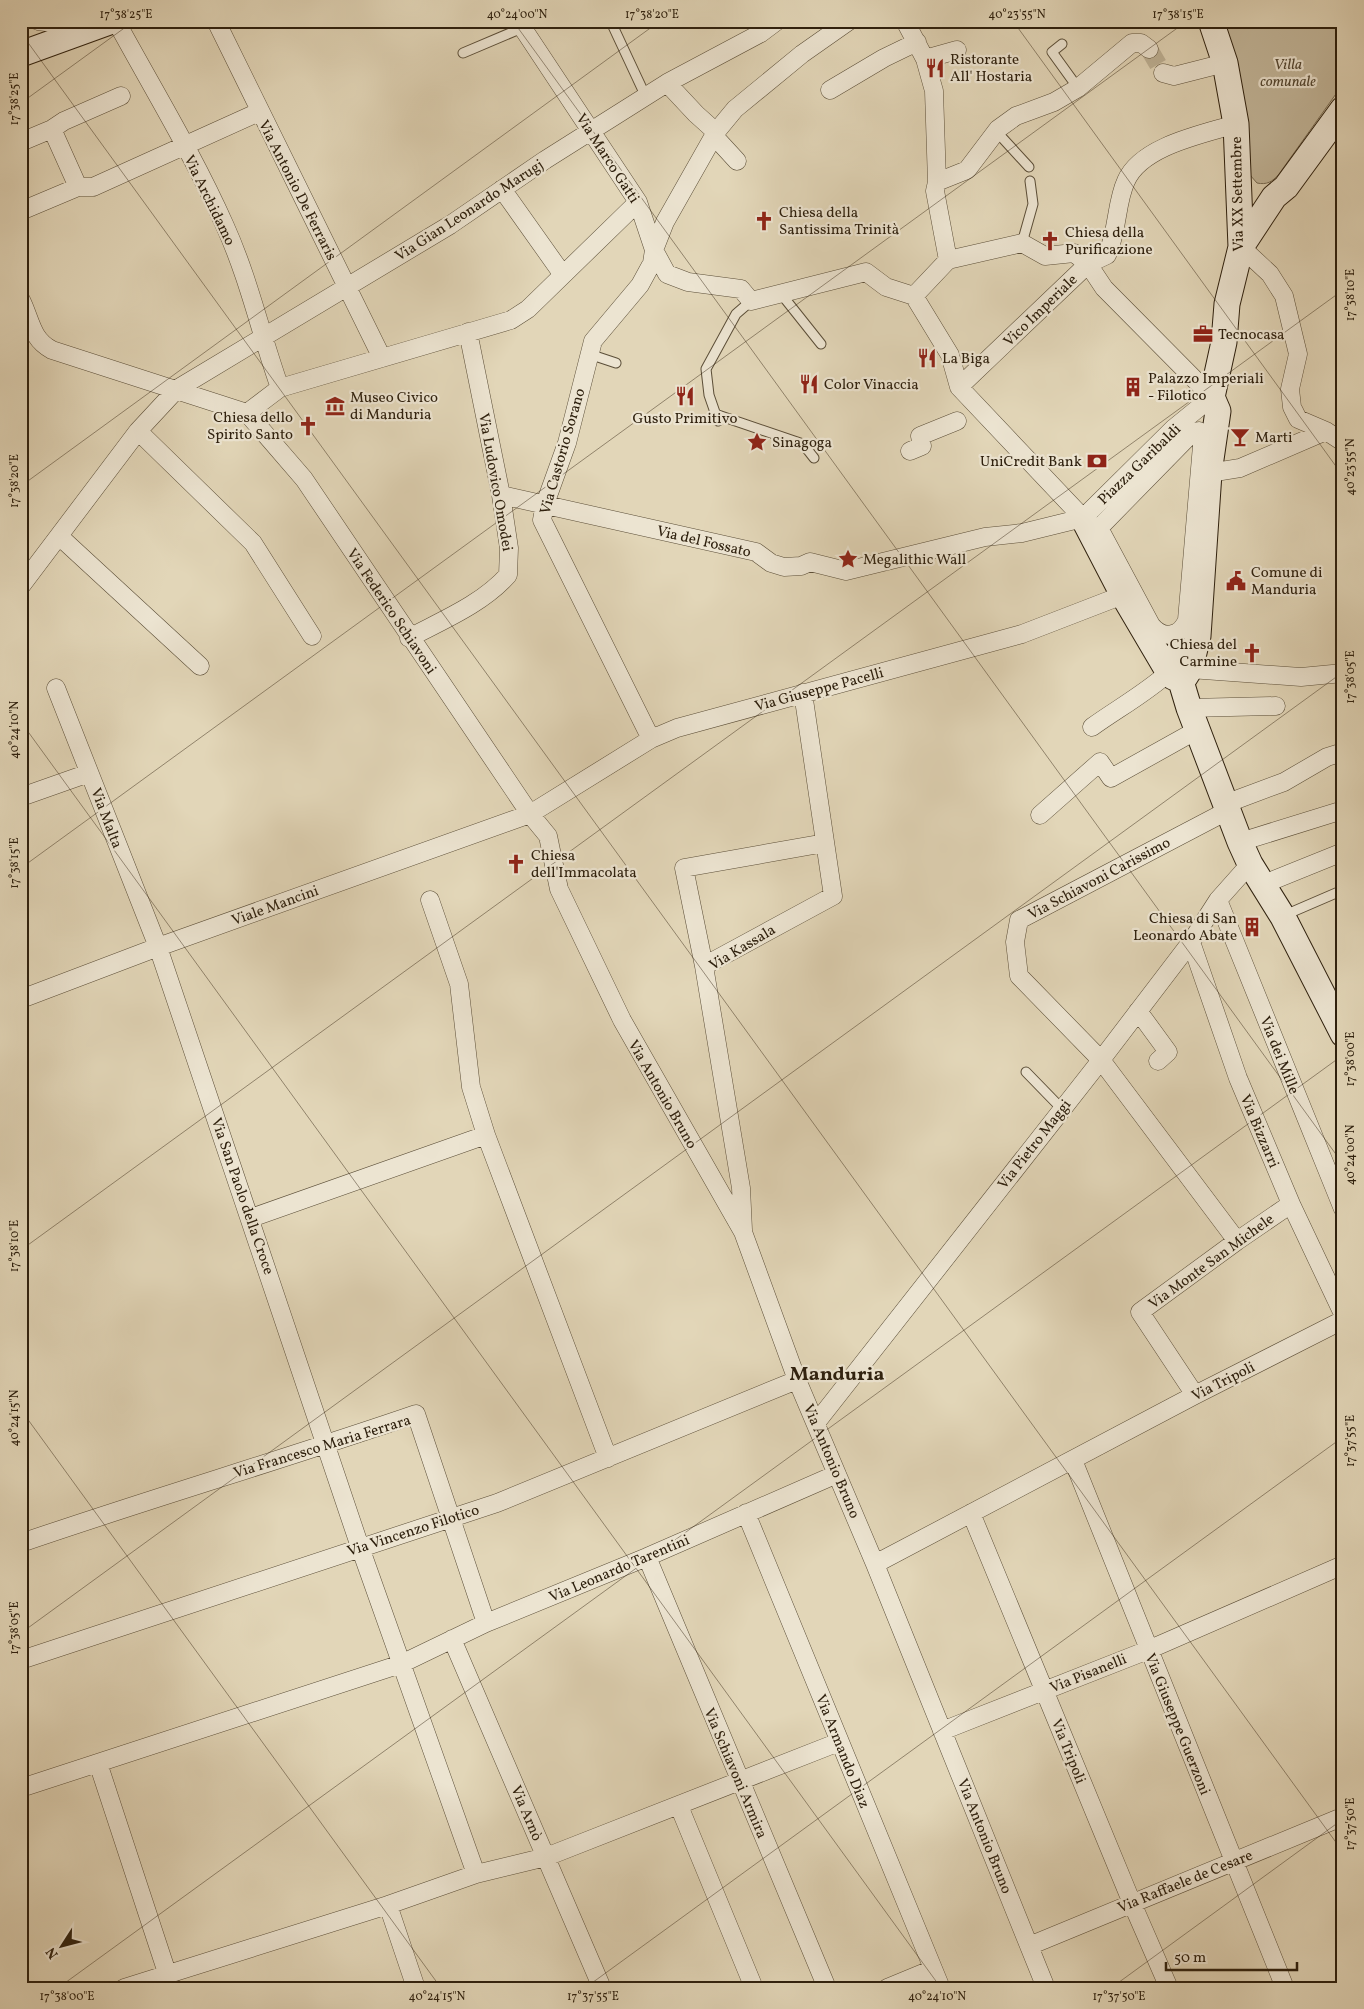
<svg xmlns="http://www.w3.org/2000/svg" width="1364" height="2009" viewBox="0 0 1364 2009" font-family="Vollkorn,serif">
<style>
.green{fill:#c3b79b;stroke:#786c54}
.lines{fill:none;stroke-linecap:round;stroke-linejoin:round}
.street-tunnel{stroke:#beb296;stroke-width:18;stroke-dasharray:18 9;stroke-linecap:butt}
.lane-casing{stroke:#5b4e38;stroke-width:11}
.street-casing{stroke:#5b4e38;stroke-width:19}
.secondary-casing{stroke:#2e200e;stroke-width:27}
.lane{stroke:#ece4d1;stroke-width:9}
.street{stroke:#ece4d1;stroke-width:18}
.secondary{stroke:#ece4d1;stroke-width:25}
.ticks{fill:none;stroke:#2e200e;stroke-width:1;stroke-opacity:0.45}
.labels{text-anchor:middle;stroke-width:4.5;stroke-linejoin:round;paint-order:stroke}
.poi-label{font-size:15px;fill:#2e200e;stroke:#ece4d1;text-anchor:start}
.park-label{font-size:15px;font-style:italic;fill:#534631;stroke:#ece4d1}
.street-label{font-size:15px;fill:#2e200e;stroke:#ece4d1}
.district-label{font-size:20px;font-weight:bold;fill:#2e200e;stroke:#ece4d1}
.neatline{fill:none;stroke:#2e200e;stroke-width:2}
.ticks-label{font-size:12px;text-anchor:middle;fill:#2e200e}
</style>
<rect width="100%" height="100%" fill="#e2d6b8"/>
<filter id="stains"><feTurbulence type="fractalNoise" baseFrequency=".004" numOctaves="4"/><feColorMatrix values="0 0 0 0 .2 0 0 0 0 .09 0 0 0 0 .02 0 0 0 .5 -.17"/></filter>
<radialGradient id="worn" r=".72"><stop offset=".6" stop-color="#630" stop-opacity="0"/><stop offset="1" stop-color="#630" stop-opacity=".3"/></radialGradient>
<path class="green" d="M1223 21H1343V84L1279 174C1272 182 1267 185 1257 183L1250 175Z"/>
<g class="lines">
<path class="street-tunnel" d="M1149 49 1163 73"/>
<defs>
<path id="lane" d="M611 22 646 97
M1062 44 1052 52 1078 88
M463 53 522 28
M996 131 1029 167
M1022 243 1033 204 1030 181
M782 295 821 344
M589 354 616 363
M715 414 803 444 814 458
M718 421 709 395 706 369 736 314 751 301
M1285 915 1343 890
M1026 1072 1062 1109"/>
<path id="street" d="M38 21 86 27
M116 21C153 89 194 156 225 226 249 279 261 335 280 388
M216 21 382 358
M518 21 638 202 654 250 667 274 688 282 741 289 751 301 866 272 886 287 914 296 948 260
M905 21 925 59 934 91 937 182 935 191 948 260
M925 59 957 50
M1163 73 1174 76 1225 63
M667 83 696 114 716 132
M830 90 884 58 917 42
M52 129 64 121 121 96
M714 136 737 161
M21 142 52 129 78 187
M937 182 967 170 998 129 1016 116 1054 102 1078 88 1132 43H1141L1149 49
M502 189 563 275
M21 211 78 187H93L259 112
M1241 247 1270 274 1284 296 1298 354 1290 389 1292 407 1298 419 1326 431 1343 442
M948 260 1022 243 1045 256 1074 253 1088 264 1104 288 1212 397 1174 428 1083 518
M914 296 950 355 959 387
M21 300C31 320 31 339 52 350L247 413
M959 387 1088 264 1107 255C1118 231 1116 202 1126 181 1141 146 1203 134 1236 124
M959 387 1083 518
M247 413 304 479 530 814 548 836 559 889 622 1020 743 1232 797 1380 875 1564 1046 1988
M247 413 280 388 511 320 528 309 638 202
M138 431 253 543 312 636
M1199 431 1203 434 1187 620C1180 637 1163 640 1151 625L1099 528 1191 434Z
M910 451 922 446 920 436 957 421
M1209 473 1240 468 1326 431
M501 495 756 552 771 563 784 567 801 566 810 562 846 571 985 537 1022 533 1083 518
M59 536 200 666
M21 586 138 431 177 389 450 225 545 160 667 83 761 33 777 21
M409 638C443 620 482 604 508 575L509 548 501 495 468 332
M1190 669 1301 677 1343 673
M56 688 158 947 360 1547 476 1874
M1189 708 1276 706
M1092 727C1117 709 1146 693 1168 673
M651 739 542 520 545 504 567 443 593 341 640 285 652 263 654 250 665 222 716 132 735 109 802 54 849 21
M21 797 89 773
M1225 804 1284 782 1327 757 1343 752
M1227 811 1019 920 1015 942 1019 976 1101 1060 1237 1241
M1040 815 1100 762 1111 778 1197 730
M1240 842 1343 810
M1264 884 1343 852
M430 900 459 984 471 1087 486 1135 608 1458
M1218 900 1343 1209
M1191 942 1238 1078 1291 1204 1343 1314
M704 966 684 868 825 843
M21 999 158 947 530 814 651 739 677 728 1022 634 1123 595
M1138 1011 1168 1052 1158 1061
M251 1218 486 1135
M743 1230 741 1188 704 966 833 896 803 693
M1195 1395 1140 1312 1237 1241 1291 1204
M816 1423 1101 1060 1191 942 1218 900 1250 864
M1073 1460 1285 1988
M746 1513 941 1988
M971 1513 1132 1903 1169 1988
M21 1543C152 1498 285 1459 416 1414L486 1623
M647 1557 827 1988
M875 1564 1195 1395 1343 1320
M452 1639 602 1988
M21 1660 497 1503 797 1380
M942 1731 1148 1650 1343 1565
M98 1763 172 1988
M21 1788 401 1664 486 1623 647 1557 837 1474
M679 1806 754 1988
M388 1905 416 1988
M1029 1946 1342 1817 1343 1818
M124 1988 388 1905 476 1874 546 1857 839 1742
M887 1988 933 1969"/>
<path id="secondary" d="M21 54 112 21
M1241 247 1274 197 1286 187 1343 109
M1083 518 1123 595 1166 668
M1190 664 1182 655H1176L1167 662C1166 674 1173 681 1185 677L1190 669 1198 636 1209 473 1218 411 1212 397 1224 342 1227 304 1241 247 1236 124 1225 63 1211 21
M1180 678 1189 708 1240 842 1250 864 1283 917 1343 1034"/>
</defs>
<use href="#lane" class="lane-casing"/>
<use href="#street" class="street-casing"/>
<use href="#secondary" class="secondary-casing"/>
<use href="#lane" class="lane"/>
<use href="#street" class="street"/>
<use href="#secondary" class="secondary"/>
</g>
<path class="ticks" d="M513 21 1343 1164M1013 21 1343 476M21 33 1343 1852M21 103 134 21M21 486 660 21M21 722 941 1988M21 868 1187 21M21 1250 1343 290M21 1410 441 1988M21 1633 1343 672M58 1988 1343 1055M585 1988 1343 1437M1111 1988 1343 1819"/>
<defs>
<symbol id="restaurant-bare" viewBox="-9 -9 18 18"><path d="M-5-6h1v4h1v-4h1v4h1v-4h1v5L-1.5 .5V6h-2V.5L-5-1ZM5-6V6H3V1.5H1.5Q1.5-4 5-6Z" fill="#8f2418" stroke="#ece4d1" stroke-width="2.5" paint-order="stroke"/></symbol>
<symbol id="church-bare" viewBox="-9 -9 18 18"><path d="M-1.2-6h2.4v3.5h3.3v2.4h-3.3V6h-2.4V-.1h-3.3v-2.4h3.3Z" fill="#8f2418" stroke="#ece4d1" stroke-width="2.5" paint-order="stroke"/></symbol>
<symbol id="office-bare" viewBox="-9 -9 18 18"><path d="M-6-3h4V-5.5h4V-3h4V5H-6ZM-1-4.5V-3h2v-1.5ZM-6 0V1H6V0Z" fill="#8f2418" stroke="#ece4d1" stroke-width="2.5" paint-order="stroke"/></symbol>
<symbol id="building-bare" viewBox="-9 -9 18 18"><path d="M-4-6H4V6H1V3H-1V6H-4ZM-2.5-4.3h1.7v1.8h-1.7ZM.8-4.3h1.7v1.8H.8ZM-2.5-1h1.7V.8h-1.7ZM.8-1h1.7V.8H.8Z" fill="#8f2418" stroke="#ece4d1" stroke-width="2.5" paint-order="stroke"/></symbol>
<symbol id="museum-bare" viewBox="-9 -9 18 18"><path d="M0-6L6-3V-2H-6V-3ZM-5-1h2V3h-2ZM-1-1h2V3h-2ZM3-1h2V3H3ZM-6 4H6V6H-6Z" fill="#8f2418" stroke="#ece4d1" stroke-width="2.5" paint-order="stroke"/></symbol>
<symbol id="bar-bare" viewBox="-9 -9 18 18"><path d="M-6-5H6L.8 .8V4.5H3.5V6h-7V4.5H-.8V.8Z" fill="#8f2418" stroke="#ece4d1" stroke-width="2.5" paint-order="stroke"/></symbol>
<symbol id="sight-bare" viewBox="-9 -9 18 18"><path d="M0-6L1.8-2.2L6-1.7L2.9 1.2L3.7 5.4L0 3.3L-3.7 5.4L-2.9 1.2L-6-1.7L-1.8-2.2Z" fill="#8f2418" stroke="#ece4d1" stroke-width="2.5" paint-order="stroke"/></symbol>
<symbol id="bank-bare" viewBox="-9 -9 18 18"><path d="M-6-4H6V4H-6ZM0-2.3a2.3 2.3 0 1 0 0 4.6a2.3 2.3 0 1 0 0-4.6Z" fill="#8f2418" stroke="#ece4d1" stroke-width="2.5" paint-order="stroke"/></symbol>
<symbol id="civic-bare" viewBox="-9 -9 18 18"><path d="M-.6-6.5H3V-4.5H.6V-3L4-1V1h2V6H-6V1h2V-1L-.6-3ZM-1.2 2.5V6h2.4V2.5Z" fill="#8f2418" stroke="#ece4d1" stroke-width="2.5" paint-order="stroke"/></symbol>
</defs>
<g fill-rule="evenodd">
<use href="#restaurant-bare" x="921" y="54" width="28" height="28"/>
<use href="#church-bare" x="750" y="207" width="28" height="28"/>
<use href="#church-bare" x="1036" y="227" width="28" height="28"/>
<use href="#office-bare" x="1189" y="320" width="28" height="28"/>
<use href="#restaurant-bare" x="913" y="344" width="28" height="28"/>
<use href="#restaurant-bare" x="795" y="370" width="28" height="28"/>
<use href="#building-bare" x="1119" y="373" width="28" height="28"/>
<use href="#restaurant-bare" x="671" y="382" width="28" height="28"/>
<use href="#museum-bare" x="321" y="392" width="28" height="28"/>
<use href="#church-bare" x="294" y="412" width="28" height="28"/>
<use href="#bar-bare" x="1226" y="423" width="28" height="28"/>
<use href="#sight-bare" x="743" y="428" width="28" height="28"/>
<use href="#bank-bare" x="1083" y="447" width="28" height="28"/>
<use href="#sight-bare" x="834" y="545" width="28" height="28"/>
<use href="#civic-bare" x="1222" y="567" width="28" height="28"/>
<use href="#church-bare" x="1238" y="639" width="28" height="28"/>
<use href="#church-bare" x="502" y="850" width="28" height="28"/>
<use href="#building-bare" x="1238" y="913" width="28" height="28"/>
</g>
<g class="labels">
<g class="poi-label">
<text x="950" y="64">Ristorante<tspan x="950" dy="17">All' Hostaria</tspan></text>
<text x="779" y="217">Chiesa della<tspan x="779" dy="17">Santissima Trinità</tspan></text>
<text x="1065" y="237">Chiesa della<tspan x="1065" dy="17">Purificazione</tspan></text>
<text x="1218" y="339">Tecnocasa</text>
<text x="942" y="363">La Biga</text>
<text x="1148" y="383">Palazzo Imperiali<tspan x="1148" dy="17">- Filotico</tspan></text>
<text x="824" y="389">Color Vinaccia</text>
<text x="350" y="402">Museo Civico<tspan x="350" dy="17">di Manduria</tspan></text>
<text x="293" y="422" text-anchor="end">Chiesa dello<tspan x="293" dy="17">Spirito Santo</tspan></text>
<text x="685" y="423" text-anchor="middle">Gusto Primitivo</text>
<text x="1255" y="442">Marti</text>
<text x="772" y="447">Sinagoga</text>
<text x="1082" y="466" text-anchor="end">UniCredit Bank</text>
<text x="863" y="564">Megalithic Wall</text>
<text x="1251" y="577">Comune di<tspan x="1251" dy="17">Manduria</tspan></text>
<text x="1237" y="649" text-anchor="end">Chiesa del<tspan x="1237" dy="17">Carmine</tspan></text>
<text x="531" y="860">Chiesa<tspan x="531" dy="17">dell'Immacolata</tspan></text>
<text x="1237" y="923" text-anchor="end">Chiesa di San<tspan x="1237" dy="17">Leonardo Abate</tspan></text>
</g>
<g class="park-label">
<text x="1288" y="69">Villa<tspan x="1288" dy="17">comunale</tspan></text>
</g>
<g class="street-label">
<text transform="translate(608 158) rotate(57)" y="5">Via Marco Gatti</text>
<text transform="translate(298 190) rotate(63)" y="5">Via Antonio De Ferraris</text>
<text transform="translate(1237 194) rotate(-91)" y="5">Via XX Settembre</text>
<text transform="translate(210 200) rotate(64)" y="5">Via Archidamo</text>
<text transform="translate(469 210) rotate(-33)" y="5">Via Gian Leonardo Marugj</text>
<text transform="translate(1040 310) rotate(-44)" y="5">Vico Imperiale</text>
<text transform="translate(562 451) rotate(-74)" y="5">Via Castorio Sorano</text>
<text transform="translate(1139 464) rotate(-44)" y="5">Piazza Garibaldi</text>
<text transform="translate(496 482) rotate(80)" y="5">Via Ludovico Omodei</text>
<text transform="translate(704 541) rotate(13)" y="5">Via del Fossato</text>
<text transform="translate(392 611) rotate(56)" y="5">Via Federico Schiavoni</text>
<text transform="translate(819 689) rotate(-15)" y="5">Via Giuseppe Pacelli</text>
<text transform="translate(107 818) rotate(69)" y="5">Via Malta</text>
<text transform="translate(1099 878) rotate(-28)" y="5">Via Schiavoni Carissimo</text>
<text transform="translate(275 905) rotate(-20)" y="5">Viale Mancini</text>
<text transform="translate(742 947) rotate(-31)" y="5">Via Kassala</text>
<text transform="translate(1280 1055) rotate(68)" y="5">Via dei Mille</text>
<text transform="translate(663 1094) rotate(60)" y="5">Via Antonio Bruno</text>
<text transform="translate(1260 1131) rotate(67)" y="5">Via Bizzarri</text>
<text transform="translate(1034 1144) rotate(-52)" y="5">Via Pietro Maggi</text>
<text transform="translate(243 1196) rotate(71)" y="5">Via San Paolo della Croce</text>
<text transform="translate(1211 1261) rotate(-36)" y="5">Via Monte San Michele</text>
<text transform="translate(1223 1381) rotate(-27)" y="5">Via Tripoli</text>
<text transform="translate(322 1446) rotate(-17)" y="5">Via Francesco Maria Ferrara</text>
<text transform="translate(832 1461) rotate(67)" y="5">Via Antonio Bruno</text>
<text transform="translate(413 1530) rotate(-18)" y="5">Via Vincenzo Filotico</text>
<text transform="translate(619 1568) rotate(-23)" y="5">Via Leonardo Tarentini</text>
<text transform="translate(1088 1673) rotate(-22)" y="5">Via Pisanelli</text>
<text transform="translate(1178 1724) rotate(68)" y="5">Via Giuseppe Guerzoni</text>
<text transform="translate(843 1751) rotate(68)" y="5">Via Armando Diaz</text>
<text transform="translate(1069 1751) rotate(68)" y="5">Via Tripoli</text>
<text transform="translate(736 1773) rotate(67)" y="5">Via Schiavoni Armira</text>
<text transform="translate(527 1813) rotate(67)" y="5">Via Arnò</text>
<text transform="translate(985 1836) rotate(68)" y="5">Via Antonio Bruno</text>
<text transform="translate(1185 1881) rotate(-22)" y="5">Via Raffaele de Cesare</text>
</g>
<g class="district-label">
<text x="837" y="1380">Manduria</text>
</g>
</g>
<rect width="1364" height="2009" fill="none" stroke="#e2d6b8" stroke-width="55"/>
<g transform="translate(62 1946) rotate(234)" stroke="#ece4d1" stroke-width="4" paint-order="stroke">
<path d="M0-4L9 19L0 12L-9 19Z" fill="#2e200e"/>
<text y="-8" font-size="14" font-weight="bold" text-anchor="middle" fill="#2e200e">N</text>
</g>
<path d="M1166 1962v8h131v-8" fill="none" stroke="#2e200e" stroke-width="2.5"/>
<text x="1174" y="1962" font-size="15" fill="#2e200e" stroke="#ece4d1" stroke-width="4" paint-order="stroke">50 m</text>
<rect x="28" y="28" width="1308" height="1954" class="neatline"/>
<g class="ticks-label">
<text x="126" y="18">17°38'25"E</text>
<text x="517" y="18">40°24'00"N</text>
<text x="652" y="18">17°38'20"E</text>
<text x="1017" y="18">40°23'55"N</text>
<text x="1178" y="18">17°38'15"E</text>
<text transform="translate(14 99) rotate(-90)" y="4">17°38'25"E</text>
<text transform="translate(1350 295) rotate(-90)" y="4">17°38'10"E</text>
<text transform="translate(1350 467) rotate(-90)" y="4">40°23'55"N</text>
<text transform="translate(14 481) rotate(-90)" y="4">17°38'20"E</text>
<text transform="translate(1350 677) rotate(-90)" y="4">17°38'05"E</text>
<text transform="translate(14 730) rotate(-90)" y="4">40°24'10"N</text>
<text transform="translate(14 863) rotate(-90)" y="4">17°38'15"E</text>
<text transform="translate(1350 1059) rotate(-90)" y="4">17°38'00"E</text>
<text transform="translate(1350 1155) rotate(-90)" y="4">40°24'00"N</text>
<text transform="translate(14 1246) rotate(-90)" y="4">17°38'10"E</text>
<text transform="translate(14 1418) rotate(-90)" y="4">40°24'15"N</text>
<text transform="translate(1350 1441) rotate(-90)" y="4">17°37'55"E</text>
<text transform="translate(14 1628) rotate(-90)" y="4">17°38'05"E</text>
<text transform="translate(1350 1824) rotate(-90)" y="4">17°37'50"E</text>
<text x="67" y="2000">17°38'00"E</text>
<text x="437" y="2000">40°24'15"N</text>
<text x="593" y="2000">17°37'55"E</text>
<text x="937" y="2000">40°24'10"N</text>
<text x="1119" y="2000">17°37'50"E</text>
</g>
<rect width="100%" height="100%" filter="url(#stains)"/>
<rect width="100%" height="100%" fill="url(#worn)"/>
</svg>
